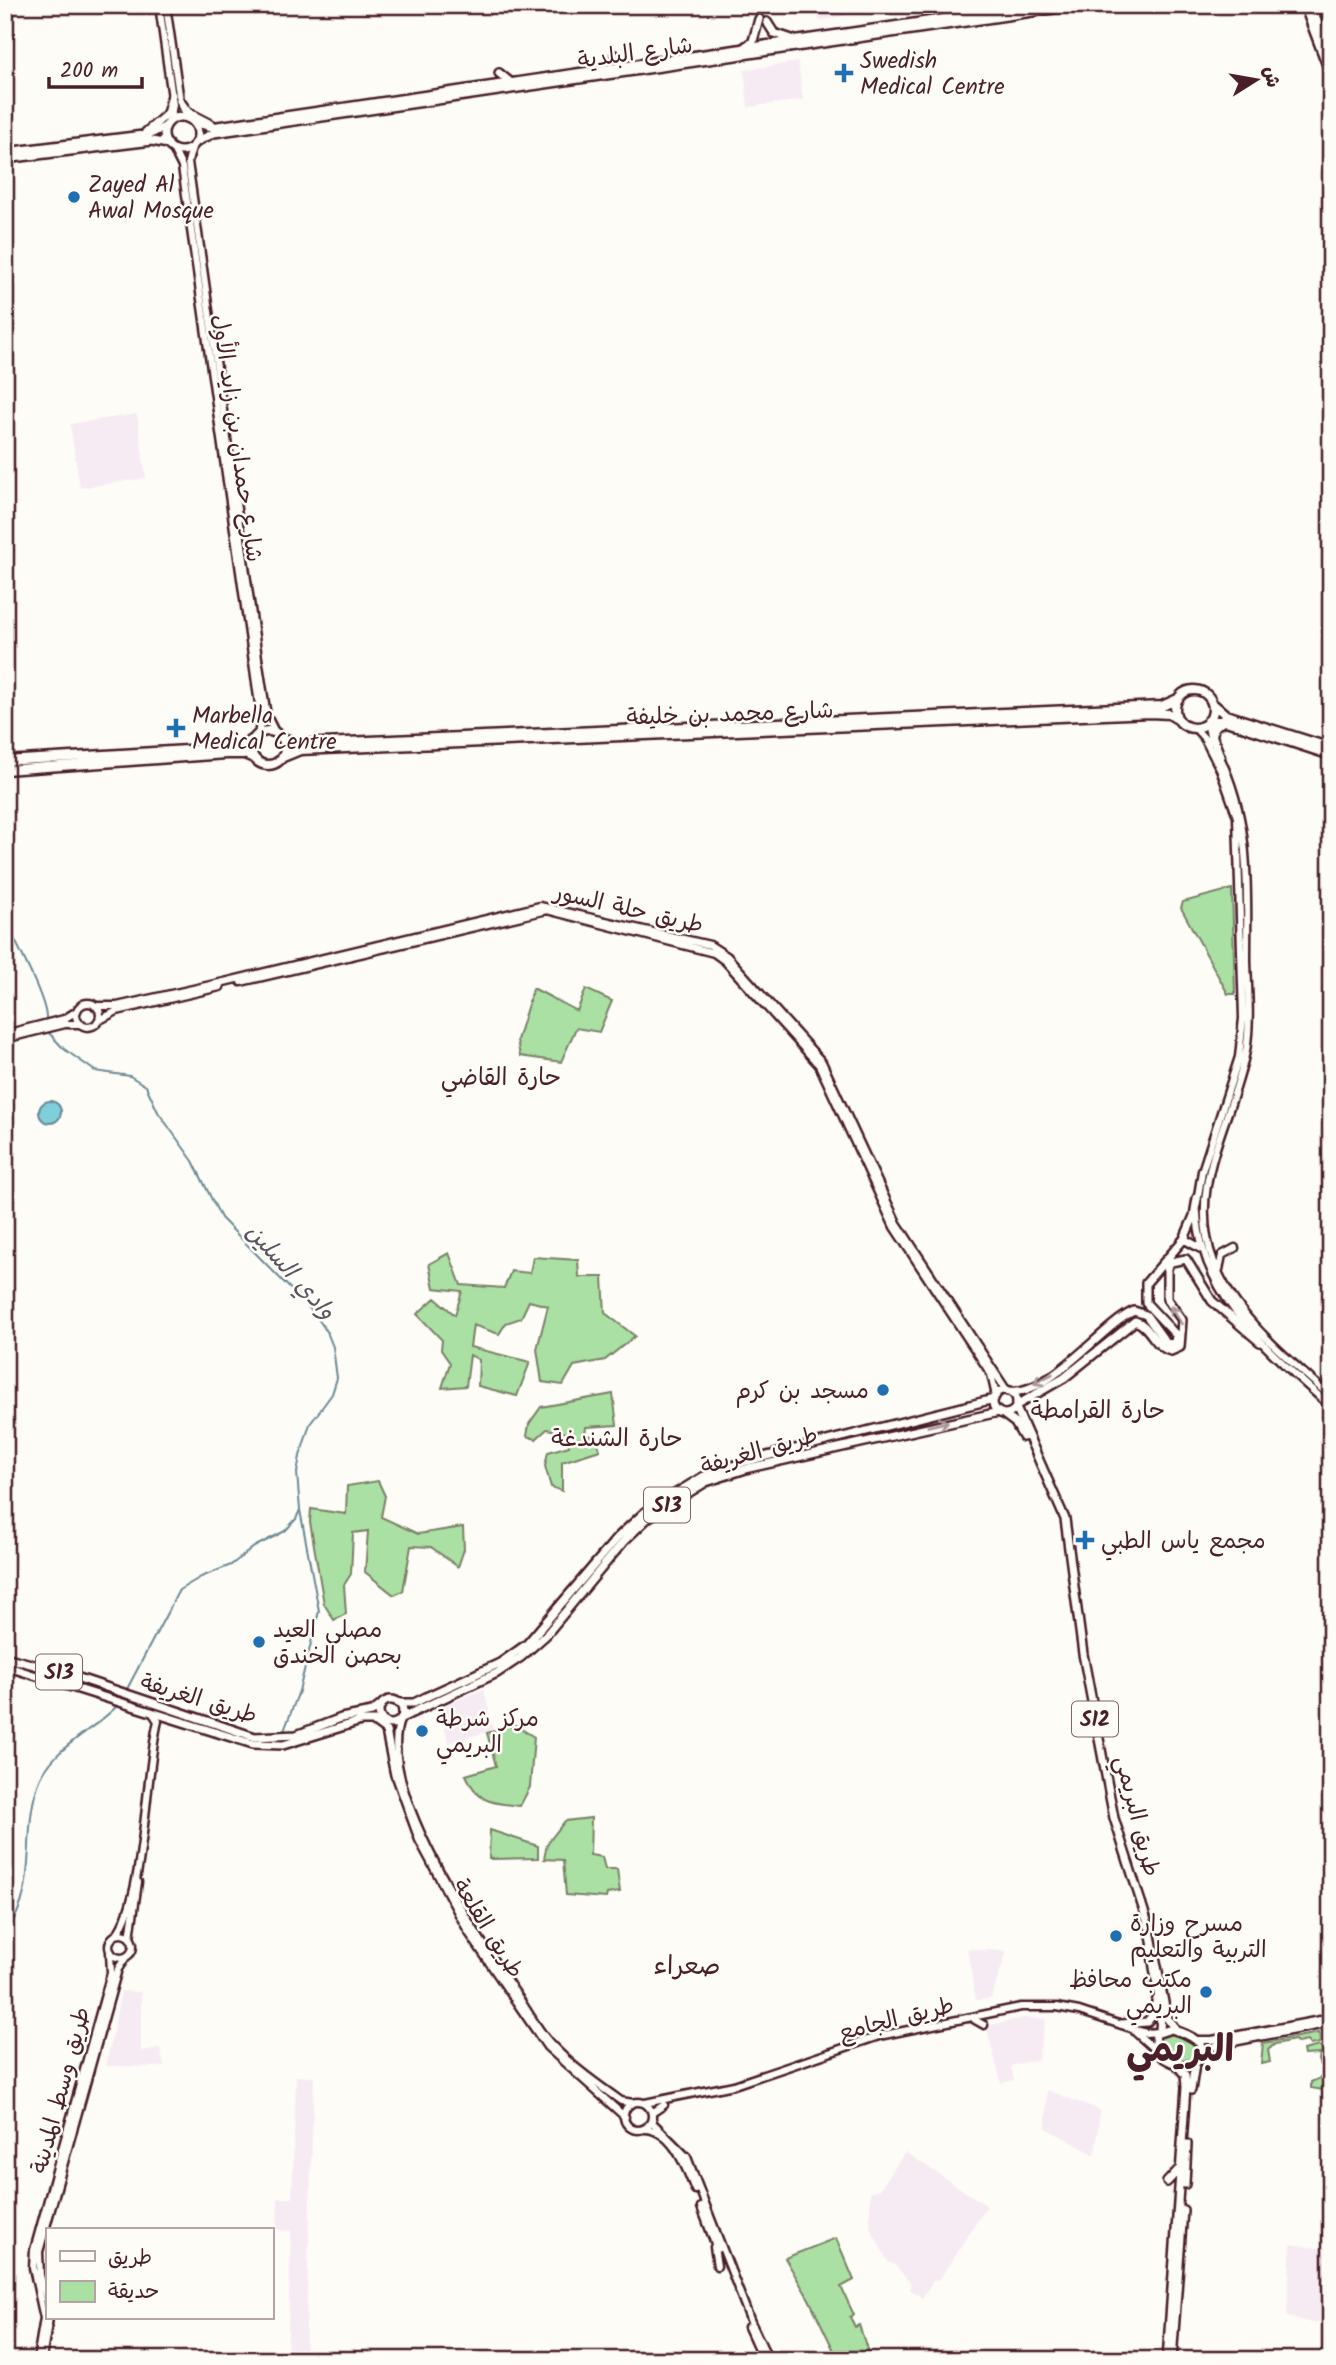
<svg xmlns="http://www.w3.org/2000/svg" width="1336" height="2365" viewBox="0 0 1336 2365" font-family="Kalam,'Playpen Sans Arabic',sans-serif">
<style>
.built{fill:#f7ebf3}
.green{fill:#aae0a3;stroke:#7a8067;stroke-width:2}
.water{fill:#7fcfdb;stroke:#6a8995;stroke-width:2}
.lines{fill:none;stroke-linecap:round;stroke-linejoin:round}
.stream{stroke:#6a8995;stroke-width:2}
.secondary-casing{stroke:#4a1f2b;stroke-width:11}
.primary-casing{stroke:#4a1f2b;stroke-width:12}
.trunk-casing{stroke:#4a1f2b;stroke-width:13}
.secondary{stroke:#fdfcf7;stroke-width:6}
.primary{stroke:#fdfcf7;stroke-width:7}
.trunk{stroke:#fdfcf7;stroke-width:8}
.oneway{stroke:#ac999b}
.poi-dot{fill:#1f6fb2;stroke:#fdfcf7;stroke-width:2.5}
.labels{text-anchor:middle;stroke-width:5;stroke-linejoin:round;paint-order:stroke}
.shield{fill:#fdfcf7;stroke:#806168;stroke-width:2}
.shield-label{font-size:21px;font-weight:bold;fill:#4a1f2b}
.street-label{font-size:23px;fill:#4a1f2b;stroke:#fdfcf7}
.poi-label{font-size:23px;fill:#4a1f2b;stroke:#fdfcf7;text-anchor:start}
.neighbourhood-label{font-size:24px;fill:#4a1f2b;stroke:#fdfcf7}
.water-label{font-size:24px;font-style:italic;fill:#5a5460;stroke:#fdfcf7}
.quarter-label{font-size:26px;fill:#4a1f2b;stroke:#fdfcf7}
.town-label{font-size:37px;font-weight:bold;fill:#4a1f2b;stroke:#fdfcf7}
</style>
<rect width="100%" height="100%" fill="#fdfcf7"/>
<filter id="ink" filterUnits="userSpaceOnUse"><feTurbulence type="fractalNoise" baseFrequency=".0143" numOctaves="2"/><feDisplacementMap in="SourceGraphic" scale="14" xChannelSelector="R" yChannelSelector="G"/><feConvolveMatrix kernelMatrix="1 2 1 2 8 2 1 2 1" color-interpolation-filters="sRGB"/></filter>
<g filter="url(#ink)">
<path class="built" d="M816 5H844L846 15 819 21Z
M798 62 803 100 748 107 744 70Z
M137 414 146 478 80 488 70 424Z
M484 1689 493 1730 449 1743 439 1708Z
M967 1949 1007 1951 991 1999 976 2000Z
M121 1991 141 1992V2051L160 2048 164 2067 106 2066Z
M1024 2018 1046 2019 1038 2059 1011 2066 1014 2080 1001 2083 986 2026Z
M296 2076 314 2077 305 2360H287L291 2231 277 2230 278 2198H292Z
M1047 2090 1100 2110 1095 2155 1046 2128Z
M905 2152 987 2206 939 2280 933 2281 922 2298 910 2289 911 2284 894 2264 889 2263 870 2228V2192L880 2189Z
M1291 2244 1331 2250V2321L1312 2323 1287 2316Z"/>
<path class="green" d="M1232 889 1235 994H1228L1181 908 1183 902Z
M533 988 577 1011 586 989 612 1001 599 1032 576 1028 561 1062 520 1056 517 1040Z
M449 1253 461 1285 504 1288 511 1271 530 1273 533 1257 578 1260 579 1277H603L605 1313 635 1336 605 1360 574 1366 563 1385 542 1382 537 1349 548 1306 529 1301 521 1318 506 1323 499 1334 473 1325 470 1347 530 1362 517 1396 478 1386 479 1360 470 1355 466 1386 442 1388 450 1363 441 1350 442 1340 417 1314 435 1298 455 1315 462 1291 434 1288 429 1264Z
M613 1394 617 1425 586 1427 585 1435 596 1437 600 1450 562 1462V1491L551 1487 545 1466 548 1452 569 1446 567 1433 547 1429 536 1439 527 1436 529 1424 541 1407Z
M378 1481 385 1496 381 1517 418 1534 463 1527 464 1549 458 1567 431 1547 411 1546 403 1591 394 1595 365 1572 368 1531 353 1533 351 1574 344 1585 346 1614 334 1620 324 1604 310 1522 311 1509 346 1514 347 1486Z
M515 1725 534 1737 530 1787 520 1806C490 1802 479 1804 466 1775L496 1766 487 1733Z
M591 1818 590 1855 602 1857 605 1869H617L620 1892 607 1894 606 1898 566 1895 563 1860 544 1859 547 1844 565 1821Z
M490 1830 538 1846V1858L489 1859Z
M1166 2031 1194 2040 1199 2054 1194 2061C1180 2065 1166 2056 1156 2047V2039Z
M1319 2033 1320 2043 1310 2045 1307 2041 1298 2043 1295 2040 1275 2044 1268 2050 1270 2062 1261 2064 1263 2043Z
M1319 2046 1322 2048 1329 2091 1311 2088V2082L1325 2076 1319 2060 1320 2054 1304 2055 1303 2050Z
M836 2238 854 2280 841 2287 854 2315 850 2317 855 2327 859 2325 869 2355 855 2360 838 2359 809 2299 785 2258Z"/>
<path class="water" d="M39 1112a11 11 0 1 1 22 0a11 11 0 1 1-22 0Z"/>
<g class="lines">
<path class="stream" d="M5 920C15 941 48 1002 46 1020
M48 1032 64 1049 95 1071 130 1076 146 1086 158 1112 193 1161 221 1218 314 1313 327 1332 333 1347 337 1378 332 1394 310 1424 300 1456 297 1473 300 1510 296 1519 285 1531 254 1547 231 1565 201 1577 179 1590 126 1691
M284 1731 299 1691 319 1611 300 1510
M5 1933C40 1889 21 1837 37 1788 49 1748 91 1733 118 1705"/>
<defs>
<path id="secondary" d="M159 5 173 105 170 121
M166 5 180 101 188 119
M192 147 188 162 258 658 267 716 275 732
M173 149 182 167 261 718 258 735
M1207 722 1211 741
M1195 728 1204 738 1220 769 1237 817 1243 1018 1239 1057 1202 1171 1197 1202
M1218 753C1252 821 1247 887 1247 961 1248 991 1251 1022 1246 1051 1232 1123 1185 1187 1214 1262 1235 1318 1288 1358 1331 1397
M241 982 547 910 714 953 725 961 819 1065 894 1227 991 1374 996 1396
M76 1015a12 12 0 1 1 24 0a12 12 0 1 1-24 0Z
M95 1006H117L224 982 540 906 710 945 727 956 822 1062 897 1223 1007 1391
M98 1021 117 1011 220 987
M5 1034 64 1019 77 1011
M5 1039 65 1024H81
M1197 1213C1201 1298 1272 1353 1331 1407
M1219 1270 1222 1255 1235 1248
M400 1720C375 1788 479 1939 517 1995 528 2011 537 2029 550 2043 570 2065 597 2084 621 2101L633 2103
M394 1771 419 1840 469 1933 547 2047 625 2117
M109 1946a12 12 0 1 1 24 0a12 12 0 1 1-24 0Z
M116 1935C145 1899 145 1773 158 1721L152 1712
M130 1938 138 1882
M975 2020 984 2025
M1135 2032 1154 2049
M1197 2040H1212L1331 2018
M1201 2057 1208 2049 1218 2045 1331 2023
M624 2116a14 14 0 1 1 28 0a14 14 0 1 1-28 0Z
M645 2103 734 2085 879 2036 1021 2007H1057L1079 2011 1146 2033 1158 2032
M652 2113 664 2105
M652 2118 653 2123 687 2157 751 2322 769 2360
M643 2129C672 2128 686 2168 695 2190
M701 2207 717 2249
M714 2247 717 2266
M47 2301 40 2275 39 2252 118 1969 126 1957
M748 2327 763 2360
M37 2360 44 2318 33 2268 34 2250 111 1973 110 1952
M42 2360 49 2318"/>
<path id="primary" d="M1304 5 1331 76
M1311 5 1331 57
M767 22 774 33 795 40
M743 48 753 41 759 19
M615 55 622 66
M499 73 510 82
M180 101 188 112 213 125
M164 134a17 17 0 1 1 34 0a17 17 0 1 1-34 0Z
M193 122 211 127 1035 5
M146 132 167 114 172 95
M196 142 214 133 1081 5
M5 152 151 134 166 126
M5 159 152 141 168 144
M1184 1239 1202 1249
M993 1402a12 12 0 1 1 24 0a12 12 0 1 1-24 0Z
M1009 1391C1049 1397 1102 1325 1134 1311L1146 1315 1167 1344 1175 1343 1176 1335 1146 1303V1283L1184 1239 1194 1216 1197 1198
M1017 1405 1064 1378 1135 1321C1150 1325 1154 1347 1171 1351L1180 1347 1182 1320 1167 1299V1268L1171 1262 1186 1259 1212 1301 1260 1342
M1016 1408 1065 1519 1083 1654 1114 1818 1150 1930 1167 2018 1177 2031
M1003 1414 1015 1423 1023 1437
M5 1657 64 1673 255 1737 296 1735 341 1718 372 1712 380 1706
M5 1666 253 1744 283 1745 361 1721H383
M379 1712a12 12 0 1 1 24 0a12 12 0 1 1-24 0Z
M398 1703H414L428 1696 500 1663 527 1644 618 1537 645 1512 704 1476 747 1461 994 1399
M401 1718 497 1673 521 1657 546 1635 624 1541 648 1518 706 1482 749 1468 999 1412
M375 1723 386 1731 395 1775
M1151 1948 1161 2012 1160 2031
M1121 2024 1147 2022 1152 2016 1157 1999
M1171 2029C1188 2034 1215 2044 1195 2064 1181 2069 1163 2060 1154 2049L1156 2034Z
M1191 2090 1195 2064
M1167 2182 1181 2167
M1185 2184 1187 2144
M1167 2360 1186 2087 1185 2075 1175 2062
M1172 2360 1183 2210"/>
<path id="trunk" d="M1175 709a19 19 0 1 1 38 0a19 19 0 1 1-38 0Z
M1213 704 1226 715 1331 748
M1208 721H1226L1331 755
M251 748a17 17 0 1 1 34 0a17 17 0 1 1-34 0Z
M282 738 300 744 1162 706 1178 699
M283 757 300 750 1150 713 1169 714 1179 720
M1220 757 1212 736 1214 726 1222 722
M5 761 237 747 254 739
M5 770 226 754H244L254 758"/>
</defs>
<use href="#secondary" class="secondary-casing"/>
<use href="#primary" class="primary-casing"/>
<use href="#trunk" class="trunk-casing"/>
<use href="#secondary" class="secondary"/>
<use href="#primary" class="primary"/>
<use href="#trunk" class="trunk"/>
</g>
<defs><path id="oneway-shaft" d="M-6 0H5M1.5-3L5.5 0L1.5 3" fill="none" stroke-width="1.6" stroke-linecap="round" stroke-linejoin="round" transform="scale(1.75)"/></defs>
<g class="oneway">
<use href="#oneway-shaft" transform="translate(1176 1315) rotate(-122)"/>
<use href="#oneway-shaft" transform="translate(1043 1379) rotate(152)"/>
<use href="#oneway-shaft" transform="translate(938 1424) rotate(-13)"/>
</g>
</g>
<g class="poi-dot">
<path d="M840.5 62.5h7v7h7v7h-7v7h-7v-7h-7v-7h7z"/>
<circle cx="74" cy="197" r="7"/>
<path d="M172.5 717.5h7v7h7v7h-7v7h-7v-7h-7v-7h7z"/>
<circle cx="883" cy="1390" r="7"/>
<path d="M1081.5 1529.5h7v7h7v7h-7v7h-7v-7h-7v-7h7z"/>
<circle cx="259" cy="1642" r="7"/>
<circle cx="422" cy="1731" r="7"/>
<circle cx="1116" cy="1936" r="7"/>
<circle cx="1206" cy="1992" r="7"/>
</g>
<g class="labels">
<g class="shield">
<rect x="644" y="1487.5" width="46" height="35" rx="5"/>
<rect x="36" y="1654.5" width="46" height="35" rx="5"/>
<rect x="1072" y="1701.5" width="46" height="35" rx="5"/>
</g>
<g class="shield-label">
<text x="667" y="1512">S13</text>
<text x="59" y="1679">S13</text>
<text x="1095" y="1726">S12</text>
</g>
<g class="street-label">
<text transform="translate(635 52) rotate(-8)" y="8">شارع البلدية</text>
<text transform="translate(238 438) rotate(82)" y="8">شارع حمدان بن زايد الأول</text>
<text transform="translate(730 713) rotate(-2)" y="8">شارع محمد بن خليفة</text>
<text transform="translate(629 908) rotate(13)" y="8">طريق حلة السور</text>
<text transform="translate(759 1450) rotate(-16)" y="8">طريق الغريفة</text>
<text transform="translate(199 1698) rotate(17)" y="8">طريق الغريفة</text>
<text transform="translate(1138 1816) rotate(76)" y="8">طريق البريمي</text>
<text transform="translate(489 1928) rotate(58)" y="8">طريق القلعة</text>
<text transform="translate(896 2018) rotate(-14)" y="8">طريق الجامع</text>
<text transform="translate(60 2090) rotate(-75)" y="8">طريق وسط المدينة</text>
</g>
<g class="poi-label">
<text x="860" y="68">Swedish<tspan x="860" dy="26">Medical Centre</tspan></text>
<text x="88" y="192">Zayed Al<tspan x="88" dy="26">Awal Mosque</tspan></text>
<text x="192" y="723">Marbella<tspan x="192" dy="26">Medical Centre</tspan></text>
<text x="869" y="1398" text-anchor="end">مسجد بن كرم</text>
<text x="1101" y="1548">مجمع ياس الطبي</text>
<text x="273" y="1637">مصلى العيد<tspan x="273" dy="26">بحصن الخندق</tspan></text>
<text x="436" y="1726">مركز شرطة<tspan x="436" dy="26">البريمي</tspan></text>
<text x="1130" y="1931">مسرح وزارة<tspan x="1130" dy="26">التربية والتعليم</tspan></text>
<text x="1192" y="1987" text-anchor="end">مكتب محافظ<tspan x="1192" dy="26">البريمي</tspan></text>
</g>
<g class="neighbourhood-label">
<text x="501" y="1085">حارة القاضي</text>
<text x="1098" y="1418">حارة القرامطة</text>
<text x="617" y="1446">حارة الشندغة</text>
</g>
<g class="water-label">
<text transform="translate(291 1271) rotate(48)" y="8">وادي السلين</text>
</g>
<g class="quarter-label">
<text x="687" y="1974">صعراء</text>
</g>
<g class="town-label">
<text x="1180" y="2061">البريمي</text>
</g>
</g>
<rect width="1336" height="2365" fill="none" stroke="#fdfcf7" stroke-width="28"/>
<rect x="14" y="14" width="1308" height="2337" fill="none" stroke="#4a1f2b" stroke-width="2.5" filter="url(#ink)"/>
<rect x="46" y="2228" width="228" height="91" fill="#fdfcf7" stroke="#b5a4a5" stroke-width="2"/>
<rect x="60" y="2251" width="35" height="10" fill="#fdfcf7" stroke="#b5a4a5" stroke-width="2"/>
<text x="108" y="2264" font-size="21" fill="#4a1f2b">طريق</text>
<rect x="60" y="2281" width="35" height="21" fill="#aae0a3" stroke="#b5a4a5" stroke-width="2"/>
<text x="108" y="2298" font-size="21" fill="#4a1f2b">حديقة</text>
<g transform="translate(1256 80) rotate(79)" stroke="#fdfcf7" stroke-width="5" paint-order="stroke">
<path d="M0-5L12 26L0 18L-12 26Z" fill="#4a1f2b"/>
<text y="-10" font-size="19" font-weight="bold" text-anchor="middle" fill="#4a1f2b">ش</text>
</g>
<path d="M49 77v10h93v-10" fill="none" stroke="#4a1f2b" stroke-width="3.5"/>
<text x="60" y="77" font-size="21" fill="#4a1f2b" stroke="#fdfcf7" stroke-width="5" paint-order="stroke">200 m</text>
</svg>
